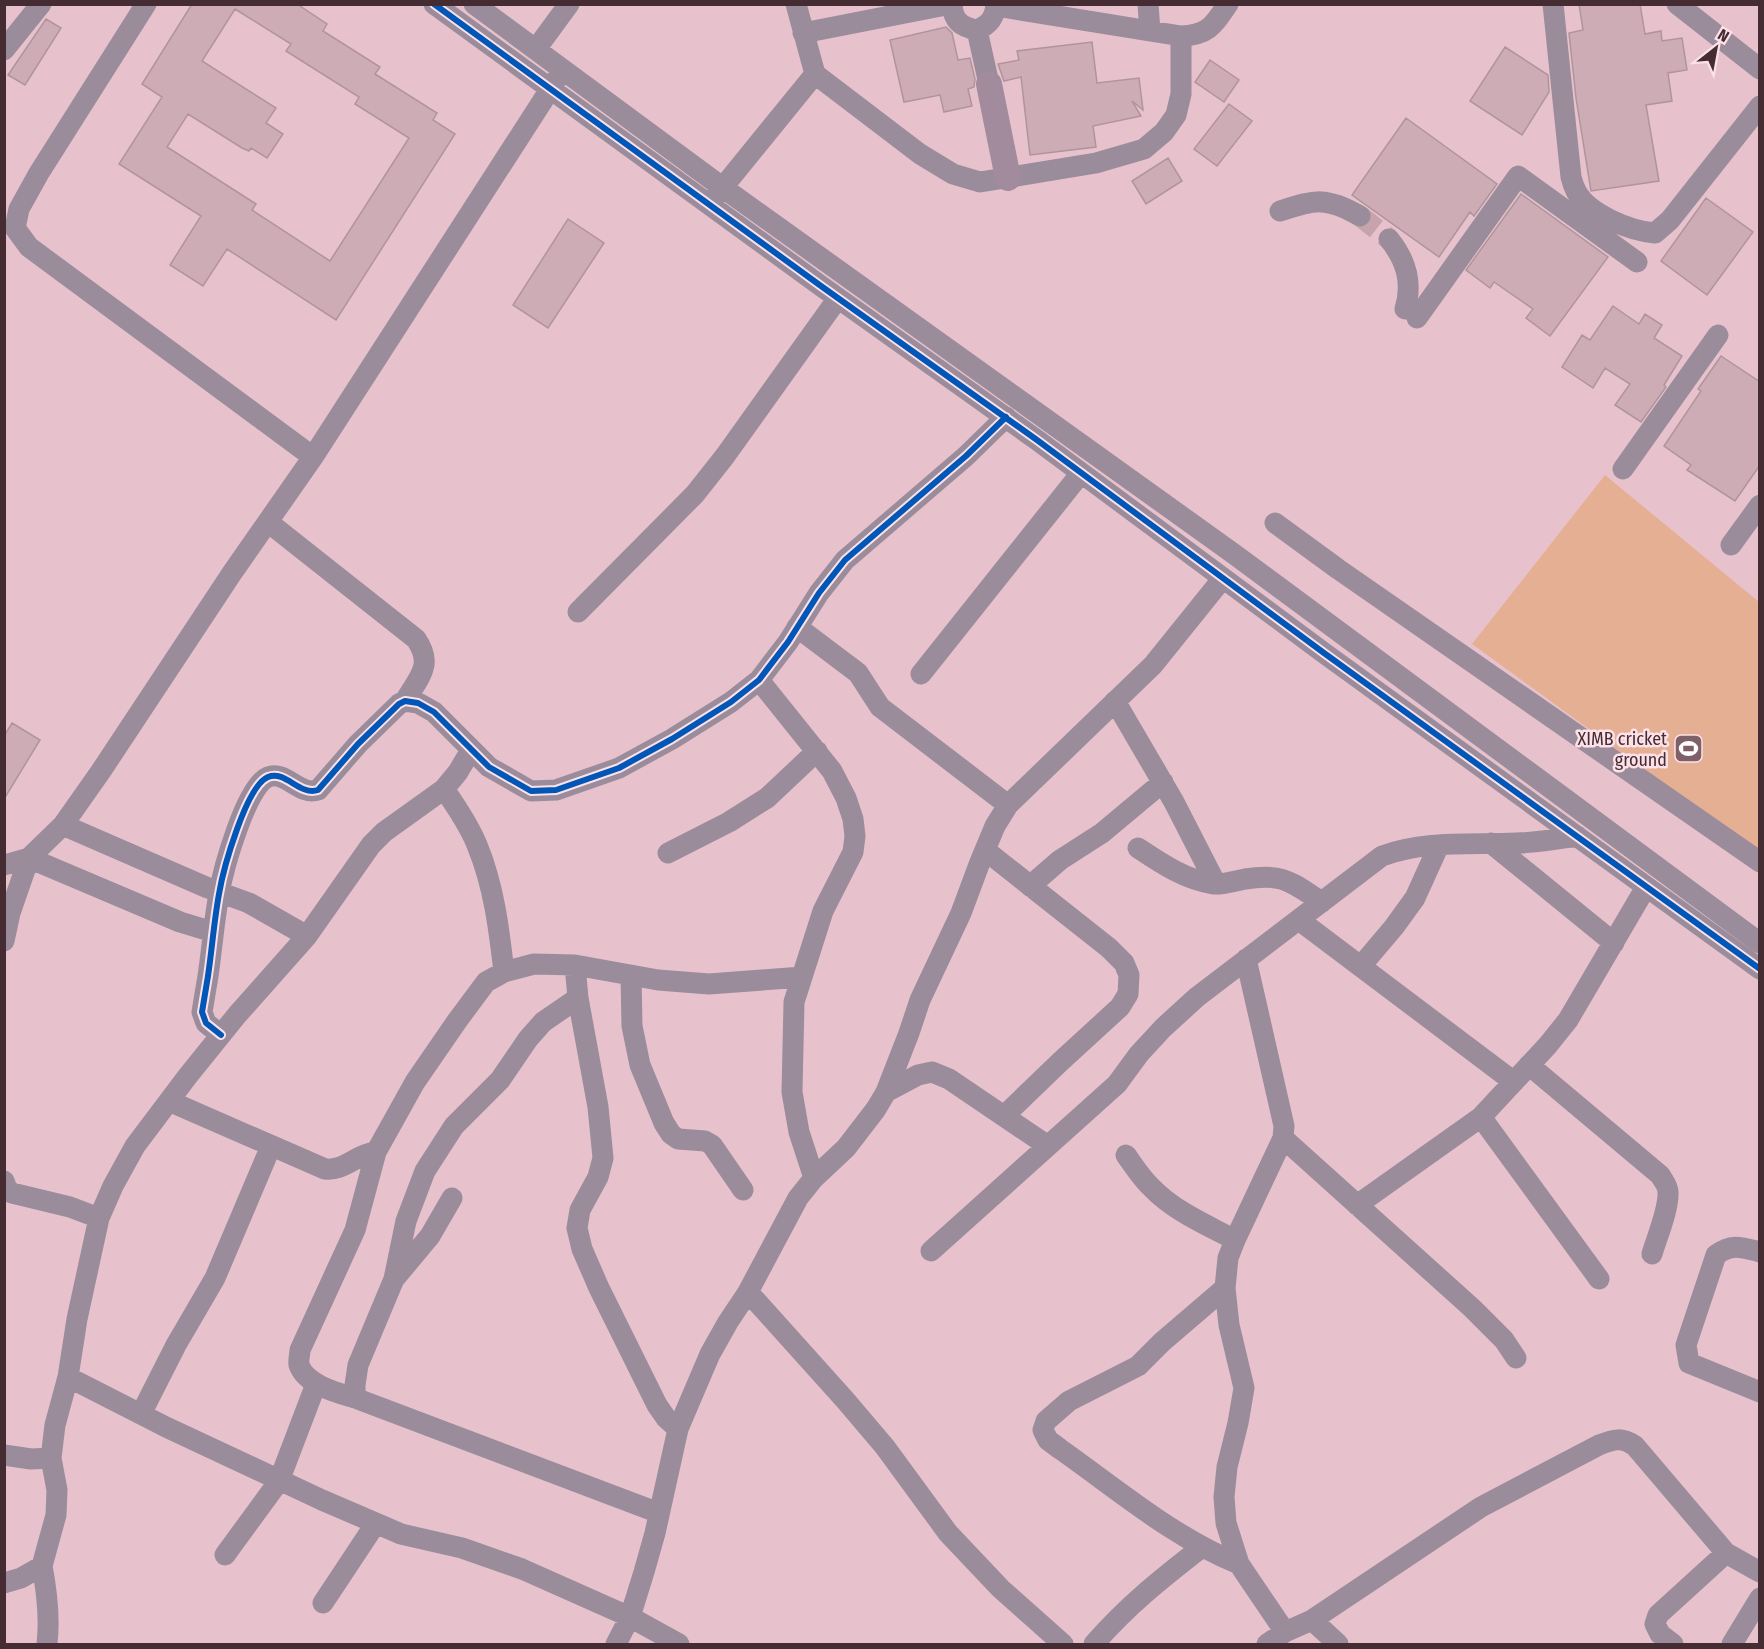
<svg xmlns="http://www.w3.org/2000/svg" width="1764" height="1649" viewBox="0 0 1764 1649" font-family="'Fira Sans Condensed',sans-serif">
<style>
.pitch{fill:#e5af93}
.building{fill:#cdacb5;stroke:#b0949c;stroke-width:1.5;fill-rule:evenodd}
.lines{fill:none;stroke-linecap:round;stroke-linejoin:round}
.minor-tunnel{stroke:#c7a4ad;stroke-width:21;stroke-dasharray:21 10;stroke-linecap:butt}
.minor{stroke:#9b8c9b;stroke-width:21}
.major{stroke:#a28b9c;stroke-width:26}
.cycleway-casing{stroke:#fde1e8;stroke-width:10}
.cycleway{stroke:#0057b8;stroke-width:6}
.labels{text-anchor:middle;stroke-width:5;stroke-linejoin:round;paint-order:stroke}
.poi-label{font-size:18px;fill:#452b32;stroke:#fde1e8;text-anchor:end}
</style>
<rect width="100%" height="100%" fill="#e7c2cc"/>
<path class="pitch" d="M1605 475 1759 602V853L1472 644Z"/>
<path class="building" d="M192 4H297L327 24 323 31 380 67 375 74 437 113 433 120 455 134 336 320 227 249 203 286 170 265 201 216 119 164 162 97 142 84ZM235 9 291 44 286 51 359 97 355 104 409 138 330 261 252 210 256 204 167 147 188 114 242 148 249 151 251 148 267 158 283 134 266 123 276 108 202 61Z
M1579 4H1640L1645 34 1661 31 1662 41 1682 38 1687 70 1668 73 1672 101 1646 105 1659 181 1591 191 1576 98 1569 33 1583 30Z
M46 19 61 28 25 85 8 75Z
M946 27 952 33 958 60 970 58 975 79 974 87 968 89 972 106 944 112 940 95 904 102 890 40Z
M1092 42 1097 83 1139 78 1143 110 1132 101 1141 116 1093 126 1096 147 1030 155 1021 77 1004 81 998 64 1019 60 1017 51Z
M1505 47 1548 75 1549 92 1522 135 1470 101Z
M1210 60 1239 80 1224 102 1195 82Z
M1229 104 1252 121 1217 166 1194 149Z
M1406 118 1497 184 1474 216 1470 212 1439 257 1352 195Z
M1168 158 1182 181 1146 204 1132 181Z
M1521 194 1608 257 1550 336 1526 318 1533 309 1494 282 1490 288 1466 270Z
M1706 198 1753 232 1707 295 1661 261Z
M568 219 604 243 548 328 513 305Z
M1613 306 1639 324 1645 314 1662 325 1654 338 1682 356 1664 385 1666 387 1641 422 1615 405 1630 384 1605 368 1593 388 1562 367 1582 335 1590 340Z
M1721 356 1760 382V465L1735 501 1687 470 1691 465 1664 446 1701 391 1698 389Z
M12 723 40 740 4 799V736Z"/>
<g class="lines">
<path class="minor-tunnel" d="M1360 216 1389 239"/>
<path class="minor" d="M146 4 39 173 19 209 15 228 29 247 313 457
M434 4 821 286 1037 440 1324 653 1760 969
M474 4 722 187 1234 554 1760 943
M796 4 815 74 920 154 953 174 980 182 1096 163 1144 149 1164 132 1176 115 1181 94V36
M952 4C953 21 961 27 977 30 989 25 995 18 996 4
M1148 4 1150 31
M1553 4 1571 177C1572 181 1574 187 1576 191 1588 214 1630 231 1655 233L1670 220 1760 106
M1677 4 1760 69
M996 6 1181 36C1208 35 1213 26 1228 4
M977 30 989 84
M803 33 951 4
M536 49 569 4
M4 50 41 4
M715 197 815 74
M1280 211C1315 200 1326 196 1360 216
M1389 239C1406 260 1413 282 1405 309
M1417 318 1518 176 1637 262
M1623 469 1718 335
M268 522 416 639C434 665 419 677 405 701
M1275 523 1338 569 1760 862
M1731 545 1760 505
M578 612 695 494 725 456 838 298
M797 627 858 673 880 707 1008 805
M921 674 1081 473
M759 680 832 771 846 798 853 819 855 836 853 852 823 911 794 1002 792 1092 799 1132 814 1178
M1115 701 1174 802 1216 884
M444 789C456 806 469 825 477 845 494 886 499 929 504 972
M63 825 208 888 249 903 307 936
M1491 843 1614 943
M1138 848C1162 864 1184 879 1213 884 1223 885 1235 881 1245 879 1284 873 1290 882 1322 902
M985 850 1109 948 1124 963 1129 975 1128 994 1120 1007 1060 1062 1005 1115
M668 853 729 822 767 798 817 751
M4 865 29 858 180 922 213 932
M1030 886 1060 860 1102 833 1163 782
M1299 920 1514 1082
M4 941 10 913 29 858 63 825 101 771 232 573 313 457 558 77
M1246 959 1284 1126 1283 1138 1235 1240 1228 1258 1225 1288 1229 1325 1244 1388 1238 1423 1227 1467 1224 1497 1226 1523 1239 1564 1285 1632
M575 965 578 998 598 1107 603 1158 598 1177 580 1210 577 1228 582 1249 599 1288 657 1405 666 1418 678 1429
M1361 966 1394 927 1415 898 1439 845
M631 975 632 1026 640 1065 664 1123 671 1134 678 1139 705 1141 712 1145 743 1190
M221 1035 206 1023 202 1012C204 1000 206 988 208 976 212 949 214 921 219 894 223 870 246 786 268 777 286 770 299 796 318 790L358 744 399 704 405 701 418 703 434 712 489 767 531 791 556 790 619 768 672 739 731 702 759 680 788 642 819 593 845 560 966 456 1006 417
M1529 1065 1660 1175C1663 1180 1668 1186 1668 1192 1669 1209 1657 1237 1652 1254
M886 1092 909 1033 920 1000 961 913 980 862 995 826 1008 805 1153 665 1223 578
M169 1101 325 1169C345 1171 356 1154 376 1152
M1481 1117 1599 1279
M1283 1138 1472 1308 1504 1340 1516 1358
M1126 1155C1134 1166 1142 1179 1152 1188 1174 1211 1207 1225 1235 1240
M4 1181 7 1189 12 1193 70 1207 99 1218
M1357 1205 1481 1117 1548 1045 1568 1020 1646 887
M931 1251 1117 1084 1139 1054 1163 1028 1197 997 1382 856C1425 840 1471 845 1516 843 1536 843 1557 839 1577 836
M1760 1252C1741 1247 1732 1243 1716 1255L1686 1345 1689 1363 1760 1392
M395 1278 430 1236 452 1198
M1225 1288 1162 1342 1138 1366 1069 1401 1046 1421 1043 1430 1048 1440 1060 1449C1117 1489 1174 1538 1239 1564
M748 1292 846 1401 885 1447 948 1533 1001 1589 1063 1644
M68 1377 166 1427 322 1500 401 1534 462 1548 522 1569 630 1617 679 1644
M355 1398V1385L358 1365 394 1279 406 1221 425 1171 454 1126 500 1080 528 1039 543 1022 578 998
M141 1414 176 1345 215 1278 271 1146
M4 1455 31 1459 51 1458
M659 1513 355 1398C338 1393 306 1385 299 1365 298 1361 300 1354 300 1350L355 1230 376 1152 415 1082 457 1021 486 982 504 972 534 964 575 965 658 980 709 984 802 977
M225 1555 279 1481 316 1384
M42 1566C47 1592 50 1618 47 1644
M4 1583 21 1578 42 1566 56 1515 57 1490 51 1458 55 1425 68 1377 77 1319 99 1218 113 1186 135 1146 187 1077 237 1015 307 936 371 845 384 832 444 789 458 772 471 750
M323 1603 376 1523
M1312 1620 1338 1644
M616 1644 630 1617 644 1572 655 1533 678 1429 710 1354 728 1322 748 1292 798 1198 814 1178 846 1148 876 1109 886 1092 918 1075 932 1072 949 1079 1048 1146
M1094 1644C1128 1605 1161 1579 1202 1547
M1267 1644 1285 1632 1312 1620 1481 1507 1599 1445C1614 1439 1622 1437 1635 1446L1726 1553 1760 1572
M1673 1644 1660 1634 1655 1624 1658 1615 1726 1553
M1732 1644 1760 1598"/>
<path class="major" d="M989 84 1008 178"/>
<defs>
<path id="cycleway" d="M434 4 821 286 1037 440 1324 653 1760 969
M221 1035 206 1023 202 1012C204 1000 206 988 208 976 212 949 214 921 219 894 223 870 246 786 268 777 286 770 299 796 318 790L358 744 399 704 405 701 418 703 434 712 489 767 531 791 556 790 619 768 672 739 731 702 759 680 788 642 819 593 845 560 966 456 1006 417"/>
</defs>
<use href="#cycleway" class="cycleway-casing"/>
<use href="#cycleway" class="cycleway"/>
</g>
<defs>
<symbol id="stadium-square" viewBox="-11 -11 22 22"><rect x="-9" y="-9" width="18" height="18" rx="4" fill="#7e6068" stroke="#fde1e8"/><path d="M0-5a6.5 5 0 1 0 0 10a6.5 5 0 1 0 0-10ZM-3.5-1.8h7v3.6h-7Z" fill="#fff"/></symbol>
</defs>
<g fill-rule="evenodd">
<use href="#stadium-square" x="1672" y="732" width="33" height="33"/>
</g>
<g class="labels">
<g class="poi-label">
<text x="1667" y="745">XIMB cricket<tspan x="1667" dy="21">ground</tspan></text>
</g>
</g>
<rect width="1764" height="1649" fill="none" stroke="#452b32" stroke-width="12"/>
<g transform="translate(1716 48) rotate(31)" stroke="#fde1e8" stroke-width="4.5" paint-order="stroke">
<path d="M0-4.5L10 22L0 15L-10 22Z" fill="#452b32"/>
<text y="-9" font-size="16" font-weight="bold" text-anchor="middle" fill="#452b32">N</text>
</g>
</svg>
